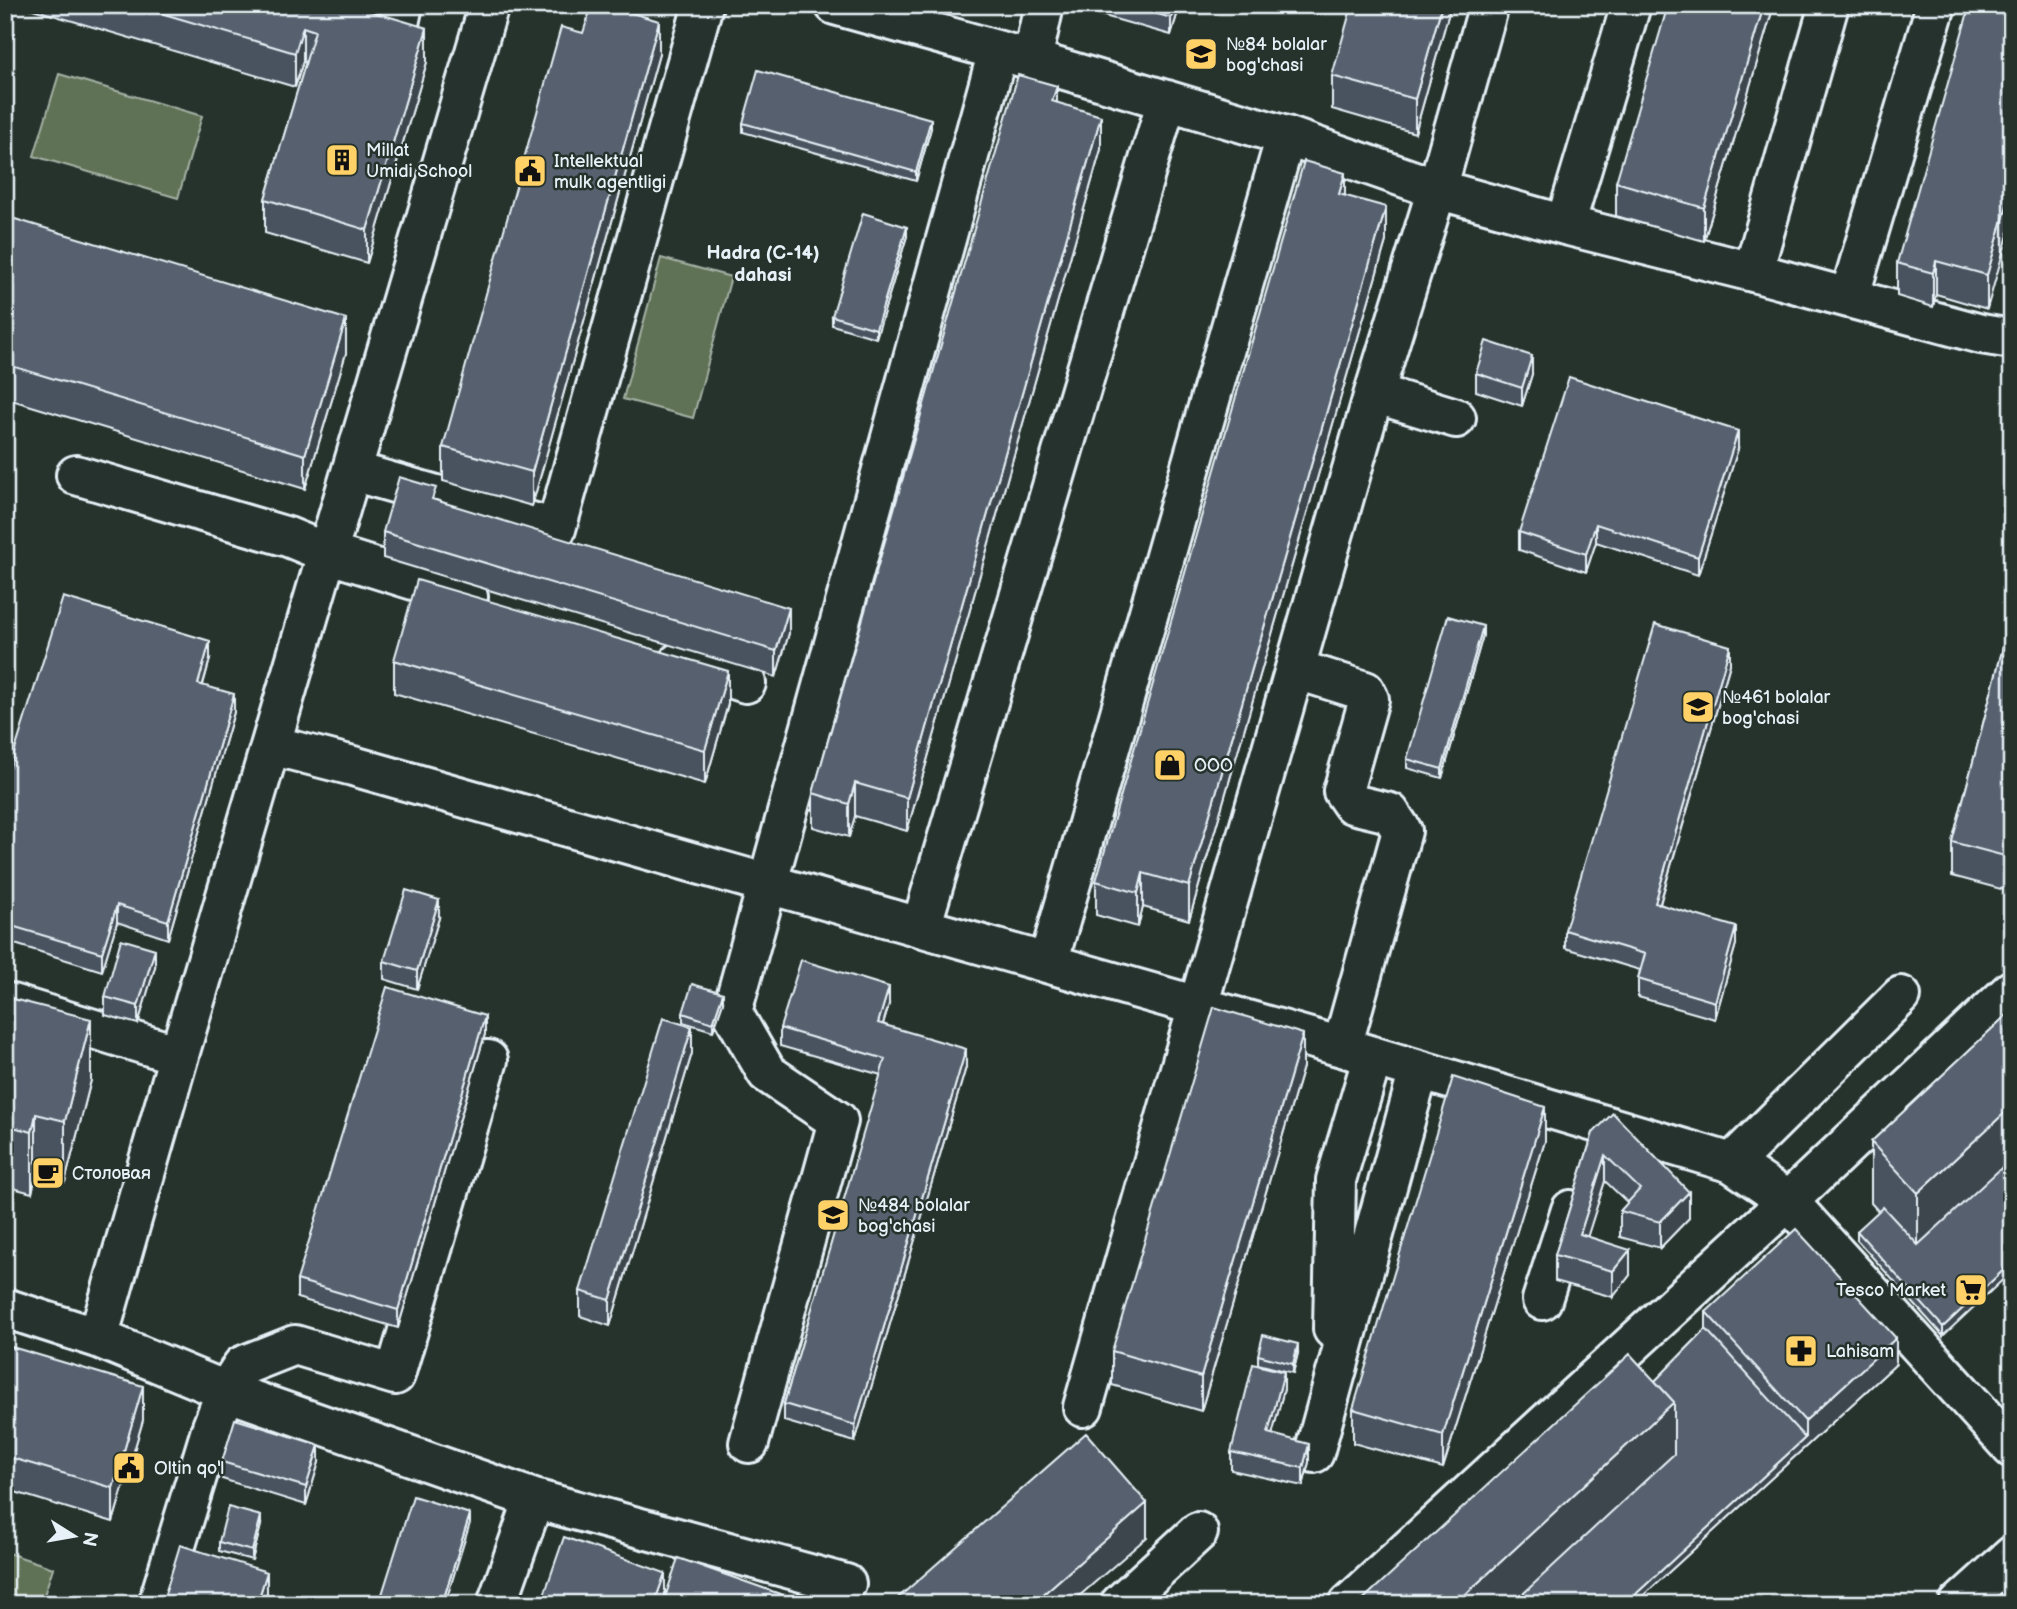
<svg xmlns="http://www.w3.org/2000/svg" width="2017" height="1609" viewBox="0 0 2017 1609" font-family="'Balsamiq Sans',sans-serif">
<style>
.green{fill:#617254;stroke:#a4b2a6;stroke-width:2}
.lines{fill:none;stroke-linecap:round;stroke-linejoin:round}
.minor-casing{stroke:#e8f1f8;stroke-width:44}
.major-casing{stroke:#e8f1f8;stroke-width:44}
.minor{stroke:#26332d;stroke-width:38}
.major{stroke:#26332d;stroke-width:38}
.wall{fill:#4a535f;stroke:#e8f1f8;stroke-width:2}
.shaded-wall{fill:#3c444d;stroke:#e8f1f8;stroke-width:2}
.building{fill:#56616e;stroke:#e8f1f8;stroke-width:2}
.labels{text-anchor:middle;stroke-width:5;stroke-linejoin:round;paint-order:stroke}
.poi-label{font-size:18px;fill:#e8f1f8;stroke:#26332d;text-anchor:start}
.neighbourhood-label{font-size:19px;font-weight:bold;fill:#e8f1f8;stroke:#26332d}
</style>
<rect width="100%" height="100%" fill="#26332d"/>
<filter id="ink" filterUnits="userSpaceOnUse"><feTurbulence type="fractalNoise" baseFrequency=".0143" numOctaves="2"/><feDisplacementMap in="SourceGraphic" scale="14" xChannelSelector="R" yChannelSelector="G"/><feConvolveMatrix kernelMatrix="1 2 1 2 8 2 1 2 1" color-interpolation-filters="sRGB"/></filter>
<g filter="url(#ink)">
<path class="green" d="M59 74 202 116 178 198 34 156Z
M661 258 731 277 693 418 623 399Z
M5 1552 53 1568 41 1604H5Z"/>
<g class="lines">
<defs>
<path id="minor" d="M835 5 1032 60 1286 136 1437 189 1565 225 1753 272 1981 334 2012 339
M393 52 403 5
M1032 60 1044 5
M1565 225 1631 5
M1753 272 1829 5
M1849 298 1936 5
M1374 393 1456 418
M352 471 556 529 703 5
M76 475 288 537 327 553 468 597
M679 662 746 683
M1295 669 1365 691 1369 699 1343 791 1352 804 1390 813 1402 831 1342 1047
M271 745 353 766 1342 1047 1732 1163 1788 1201 2012 1448
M921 927 1167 100
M1048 963 1286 136
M5 1002 179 1055
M1732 1163 1901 996
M1542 1300 1571 1210
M5 1308 98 1338 226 1391 534 1499 846 1584
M1333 1329 1336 1180 1373 1056
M98 1338 179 1055 489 5
M1083 1407 1374 393 1437 189 1489 5
M749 1443 838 1121 767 1073 732 1012 998 51
M1314 1453 1419 1070
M158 1604 212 1427 226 1391 242 1366 295 1345 395 1375 488 1060
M497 1604 534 1499
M1120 1604 1198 1532
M1349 1604 1788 1201 2012 990"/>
<path id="major" d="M1959 1604 2012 1556"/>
</defs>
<use href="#minor" class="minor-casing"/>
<use href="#major" class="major-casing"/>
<use href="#minor" class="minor"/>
<use href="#major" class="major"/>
</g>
<path class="wall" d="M29 5H350L427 62 367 263 265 233V199L306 62 303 61 295 87 29 8Z
M1022 5H1037L1036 9Z
M1090 5H1180L1171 35 1090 12Z
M1451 5 1415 133 1332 109V76Z
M1774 5 1704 241 1616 216V182Z
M2012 5 1987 309 1936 294 1933 307 1897 296V263Z
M659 54 532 506 443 481V447Z
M1057 103 1101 149 907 831 855 816 849 837 813 827V793Z
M743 123 931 128 916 181 743 132Z
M1345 195 1386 241 1189 920 1143 907 1138 927 1096 915V881Z
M5 216 346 353 305 489 5 398Z
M907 236 876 338 832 325V316Z
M1476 373 1532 374 1522 406 1476 391Z
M1738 449 1698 575 1596 542 1586 572 1519 550V532Z
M436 500 789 633 776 677 383 558V532Z
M2012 613V892L1952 876V842Z
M1483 635 1442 778 1407 768V759Z
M210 659 203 685 234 712 168 939 117 922 102 971 5 941V782Z
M394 660 728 704 705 784 394 693Z
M1730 664 1660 904 1736 944 1715 1019 1638 997V979L1640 970 1565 948V930Z
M439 918 417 989 384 979V961Z
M155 967 138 1024 105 1015V997Z
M5 997 91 1080 65 1182 36 1175 32 1193 5 1186Z
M723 1002 713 1031 683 1022V1013Z
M889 1004 883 1024 966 1067 855 1442 784 1421V1404L881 1075 780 1046V1028Z
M2012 1010 1943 1336 1857 1240V1231L1879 1212 1871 1203V1142Z
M485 1034 398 1328 297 1298V1280Z
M692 1053 610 1326 580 1316V1291Z
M1303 1067 1201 1411 1112 1385V1351Z
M1593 1133 1689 1218 1660 1248 1620 1237V1211L1628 1203 1605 1181 1587 1236 1630 1275 1613 1297 1555 1281V1255Z
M1545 1141 1443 1468 1353 1443V1409Z
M1706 1312 1896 1364 1634 1604H1358L1655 1381 1706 1329Z
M5 1345 143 1420 113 1522 5 1489Z
M1298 1353 1293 1373 1258 1364V1355Z
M1284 1389 1272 1434 1309 1462 1303 1486 1231 1470V1452Z
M222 1462H319L306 1505 222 1479Z
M261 1525 252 1560 219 1551V1542Z"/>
<path class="shaded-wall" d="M1175 5H1180L1171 35V18Z
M1442 5H1451L1415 133V99Z
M1764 5H1774L1704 241V208Z
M659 21V54L532 506V472Z
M303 27V61L295 87V53Z
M427 28V62L367 263V230Z
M1057 86V120L1052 101Z
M1101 116V149L907 831V798Z
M931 119V128L916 181V172Z
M1345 173V207L1339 194Z
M2012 188V221L1987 309V275Z
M1386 207V241L1189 920V886Z
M907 227V236L876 338V329Z
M1936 261V294L1933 307V273Z
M346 319V353L305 489V455Z
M1532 356V374L1522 406V388Z
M1738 431V449L1698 575V557Z
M1596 524V542L1586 572V554Z
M789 608V633L776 677V651Z
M1483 626V635L1442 778V769Z
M210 641V659L198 701V684Z
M1730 646V664L1655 920V903Z
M728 671V704L705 784V750Z
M234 694V712L168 939V921Z
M855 783V816L849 837V804Z
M1143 873V907L1138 927V893Z
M439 900V918L417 989V971Z
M117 905V922L102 971V953Z
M1736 927V944L1715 1019V1002Z
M155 949V967L138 1024V1006Z
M889 987V1004L878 1040V1023Z
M723 993V1002L713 1031V1023Z
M485 1016V1034L398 1328V1310Z
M91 1019V1080L65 1182V1121Z
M692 1027V1053L610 1326V1300Z
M1303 1034V1067L1201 1411V1377Z
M966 1049V1067L855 1442V1425Z
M2012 1106V1167L1918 1254V1193Z
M1545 1107V1141L1443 1468V1435Z
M36 1114V1175L32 1193V1132Z
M1605 1155V1181L1580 1260V1234Z
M1689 1192V1218L1660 1248V1222Z
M1630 1250V1275L1613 1297V1271Z
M2012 1262V1271L1943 1336V1327Z
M1896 1338V1364L1634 1604H1625L1805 1438V1421Z
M1298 1344V1353L1293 1373V1364Z
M1284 1372V1389L1268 1451V1433Z
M143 1386V1420L113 1522V1488Z
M1674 1402V1463L1522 1604H1455Z
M1309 1444V1462L1303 1486V1468Z
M319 1445V1462L306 1505V1487Z
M1147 1503V1537L1070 1604H1032Z
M470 1514V1523L445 1604H442Z
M261 1516V1525L252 1560V1551Z
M267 1572V1604H257Z
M665 1573V1599L663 1604H654Z"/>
<path class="building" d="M134 5H350L427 28 367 230 265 199 315 31 303 27 295 53Z
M592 5H605L659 21 532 472 443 447 561 27 583 33Z
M1127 5H1175L1171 18Z
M1352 5H1442L1415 99 1332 76Z
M1668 5H1764L1704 208 1616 182Z
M1970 5H2012V188L1987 275 1936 261 1933 273 1897 263Z
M758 70 931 119 916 172 743 123Z
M1018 75 1057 86 1052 101 1101 116 907 798 855 783 849 804 813 793Z
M1304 161 1345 173 1339 194 1386 207 1189 886 1143 873 1138 893 1096 881Z
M863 213 907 227 876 329 832 316Z
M5 216 346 319 305 455 5 364Z
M1486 341 1532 356 1522 388 1476 373Z
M1569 377 1738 431 1698 557 1596 524 1586 554 1519 532Z
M399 477 436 488 432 499 789 608 776 651 383 532Z
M417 580 728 671 705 750 394 660Z
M63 597 210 641 198 684 234 694 168 921 117 905 102 953 5 924V782Z
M2012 613V858L1952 842Z
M1448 616 1483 626 1442 769 1407 759Z
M1655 624 1730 646 1655 903 1736 927 1715 1002 1638 979 1645 954 1565 930Z
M406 890 439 900 417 971 384 961Z
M121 939 155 949 138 1006 105 997Z
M801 960 889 987 878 1023 966 1049 855 1425 784 1404 885 1059 780 1028Z
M692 984 723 993 713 1023 683 1013Z
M387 987 485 1016 398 1310 297 1280Z
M5 997 91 1019 65 1121 36 1114 32 1132 5 1125Z
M1214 1007 1303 1034 1201 1377 1112 1351Z
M2012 1010V1106L1918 1193 1871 1142Z
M663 1018 692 1027 610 1300 580 1291Z
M1453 1077 1545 1107 1443 1435 1353 1409Z
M1613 1113 1689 1192 1660 1222 1620 1211 1640 1189 1605 1155 1580 1234 1630 1250 1613 1271 1555 1255 1593 1133Z
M2012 1158V1262L1943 1327 1857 1231 1883 1207 1918 1245Z
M1796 1229 1896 1338 1805 1421 1706 1312Z
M1706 1329 1805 1438 1625 1604H1512L1674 1454V1402L1655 1381Z
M1263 1335 1298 1344 1293 1364 1258 1355Z
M5 1345 143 1386 113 1488 5 1456Z
M1630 1354 1674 1402 1455 1604H1358Z
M1253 1364 1284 1372 1268 1433 1309 1444 1303 1468 1231 1452Z
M235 1419 319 1445 306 1487 222 1462Z
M1086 1433 1147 1503 1032 1604H891Z
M413 1496 470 1514 442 1604H379Z
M228 1507 261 1516 252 1551 219 1542Z
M564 1537 665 1573 654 1604H541Z
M180 1545 267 1572 257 1604H162Z
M678 1558 797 1600 796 1604H663Z"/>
</g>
<defs>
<symbol id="school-square" viewBox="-11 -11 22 22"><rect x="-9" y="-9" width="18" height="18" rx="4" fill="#ffd166" stroke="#26332d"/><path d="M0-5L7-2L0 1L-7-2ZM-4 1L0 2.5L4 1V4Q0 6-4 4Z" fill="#111"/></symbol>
<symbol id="building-square" viewBox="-11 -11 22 22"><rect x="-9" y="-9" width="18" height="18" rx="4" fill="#ffd166" stroke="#26332d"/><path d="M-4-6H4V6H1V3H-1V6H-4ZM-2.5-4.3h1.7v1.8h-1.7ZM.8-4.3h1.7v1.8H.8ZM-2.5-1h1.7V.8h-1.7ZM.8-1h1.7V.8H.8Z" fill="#111"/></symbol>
<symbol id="civic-square" viewBox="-11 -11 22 22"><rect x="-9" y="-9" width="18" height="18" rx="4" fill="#ffd166" stroke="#26332d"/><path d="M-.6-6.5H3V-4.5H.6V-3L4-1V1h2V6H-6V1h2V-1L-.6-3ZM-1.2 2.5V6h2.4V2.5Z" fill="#111"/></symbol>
<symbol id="shop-square" viewBox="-11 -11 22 22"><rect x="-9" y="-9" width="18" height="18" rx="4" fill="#ffd166" stroke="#26332d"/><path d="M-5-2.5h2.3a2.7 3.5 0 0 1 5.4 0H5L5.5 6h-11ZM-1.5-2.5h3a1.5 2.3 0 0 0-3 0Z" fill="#111"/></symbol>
<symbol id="cafe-square" viewBox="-11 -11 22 22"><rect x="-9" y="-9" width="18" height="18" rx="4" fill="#ffd166" stroke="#26332d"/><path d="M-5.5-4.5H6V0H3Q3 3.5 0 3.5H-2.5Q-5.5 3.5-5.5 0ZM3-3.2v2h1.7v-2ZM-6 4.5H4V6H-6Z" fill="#111"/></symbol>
<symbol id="supermarket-square" viewBox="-11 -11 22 22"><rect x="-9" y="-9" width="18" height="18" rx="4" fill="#ffd166" stroke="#26332d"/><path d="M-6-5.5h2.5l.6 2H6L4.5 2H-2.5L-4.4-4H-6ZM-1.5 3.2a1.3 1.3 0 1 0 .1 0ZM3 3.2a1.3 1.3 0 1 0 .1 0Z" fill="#111"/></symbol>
<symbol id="pharmacy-square" viewBox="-11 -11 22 22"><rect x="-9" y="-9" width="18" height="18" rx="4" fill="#ffd166" stroke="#26332d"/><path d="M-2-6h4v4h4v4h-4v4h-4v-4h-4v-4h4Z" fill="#111"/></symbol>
</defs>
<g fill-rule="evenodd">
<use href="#school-square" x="1182" y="35" width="38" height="38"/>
<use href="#building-square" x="323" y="141" width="38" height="38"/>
<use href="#civic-square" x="511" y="152" width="38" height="38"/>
<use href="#school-square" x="1679" y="688" width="38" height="38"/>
<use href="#shop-square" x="1151" y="746" width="38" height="38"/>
<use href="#cafe-square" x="29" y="1154" width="38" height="38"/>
<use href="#school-square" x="814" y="1196" width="38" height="38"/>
<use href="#supermarket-square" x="1952" y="1271" width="38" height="38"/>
<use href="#pharmacy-square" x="1782" y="1332" width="38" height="38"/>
<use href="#civic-square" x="110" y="1449" width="38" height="38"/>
</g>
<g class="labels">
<g class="poi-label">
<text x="1226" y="50">№84 bolalar<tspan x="1226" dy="21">bog'chasi</tspan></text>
<text x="366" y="156">Millat<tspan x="366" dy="21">Umidi School</tspan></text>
<text x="554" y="167">Intellektual<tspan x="554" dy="21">mulk agentligi</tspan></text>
<text x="1722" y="703">№461 bolalar<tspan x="1722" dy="21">bog'chasi</tspan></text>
<text x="1194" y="771">ООО</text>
<text x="72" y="1179">Столовая</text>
<text x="858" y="1211">№484 bolalar<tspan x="858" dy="21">bog'chasi</tspan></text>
<text x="1946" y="1296" text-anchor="end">Tesco Market</text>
<text x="1826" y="1357">Lahisam</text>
<text x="154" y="1474">Oltin qo'l</text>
</g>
<g class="neighbourhood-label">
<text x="763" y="259">Hadra (C-14)<tspan x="763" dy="22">dahasi</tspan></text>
</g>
</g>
<rect width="2017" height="1609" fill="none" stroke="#26332d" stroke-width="28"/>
<rect x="14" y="14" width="1989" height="1581" fill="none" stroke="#e8f1f8" stroke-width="2.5" filter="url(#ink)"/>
<g transform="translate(74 1536) rotate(101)" stroke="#26332d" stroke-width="5" paint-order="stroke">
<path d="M0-5L12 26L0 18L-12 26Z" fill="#e8f1f8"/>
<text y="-10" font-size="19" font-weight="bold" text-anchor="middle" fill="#e8f1f8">N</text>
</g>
</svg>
